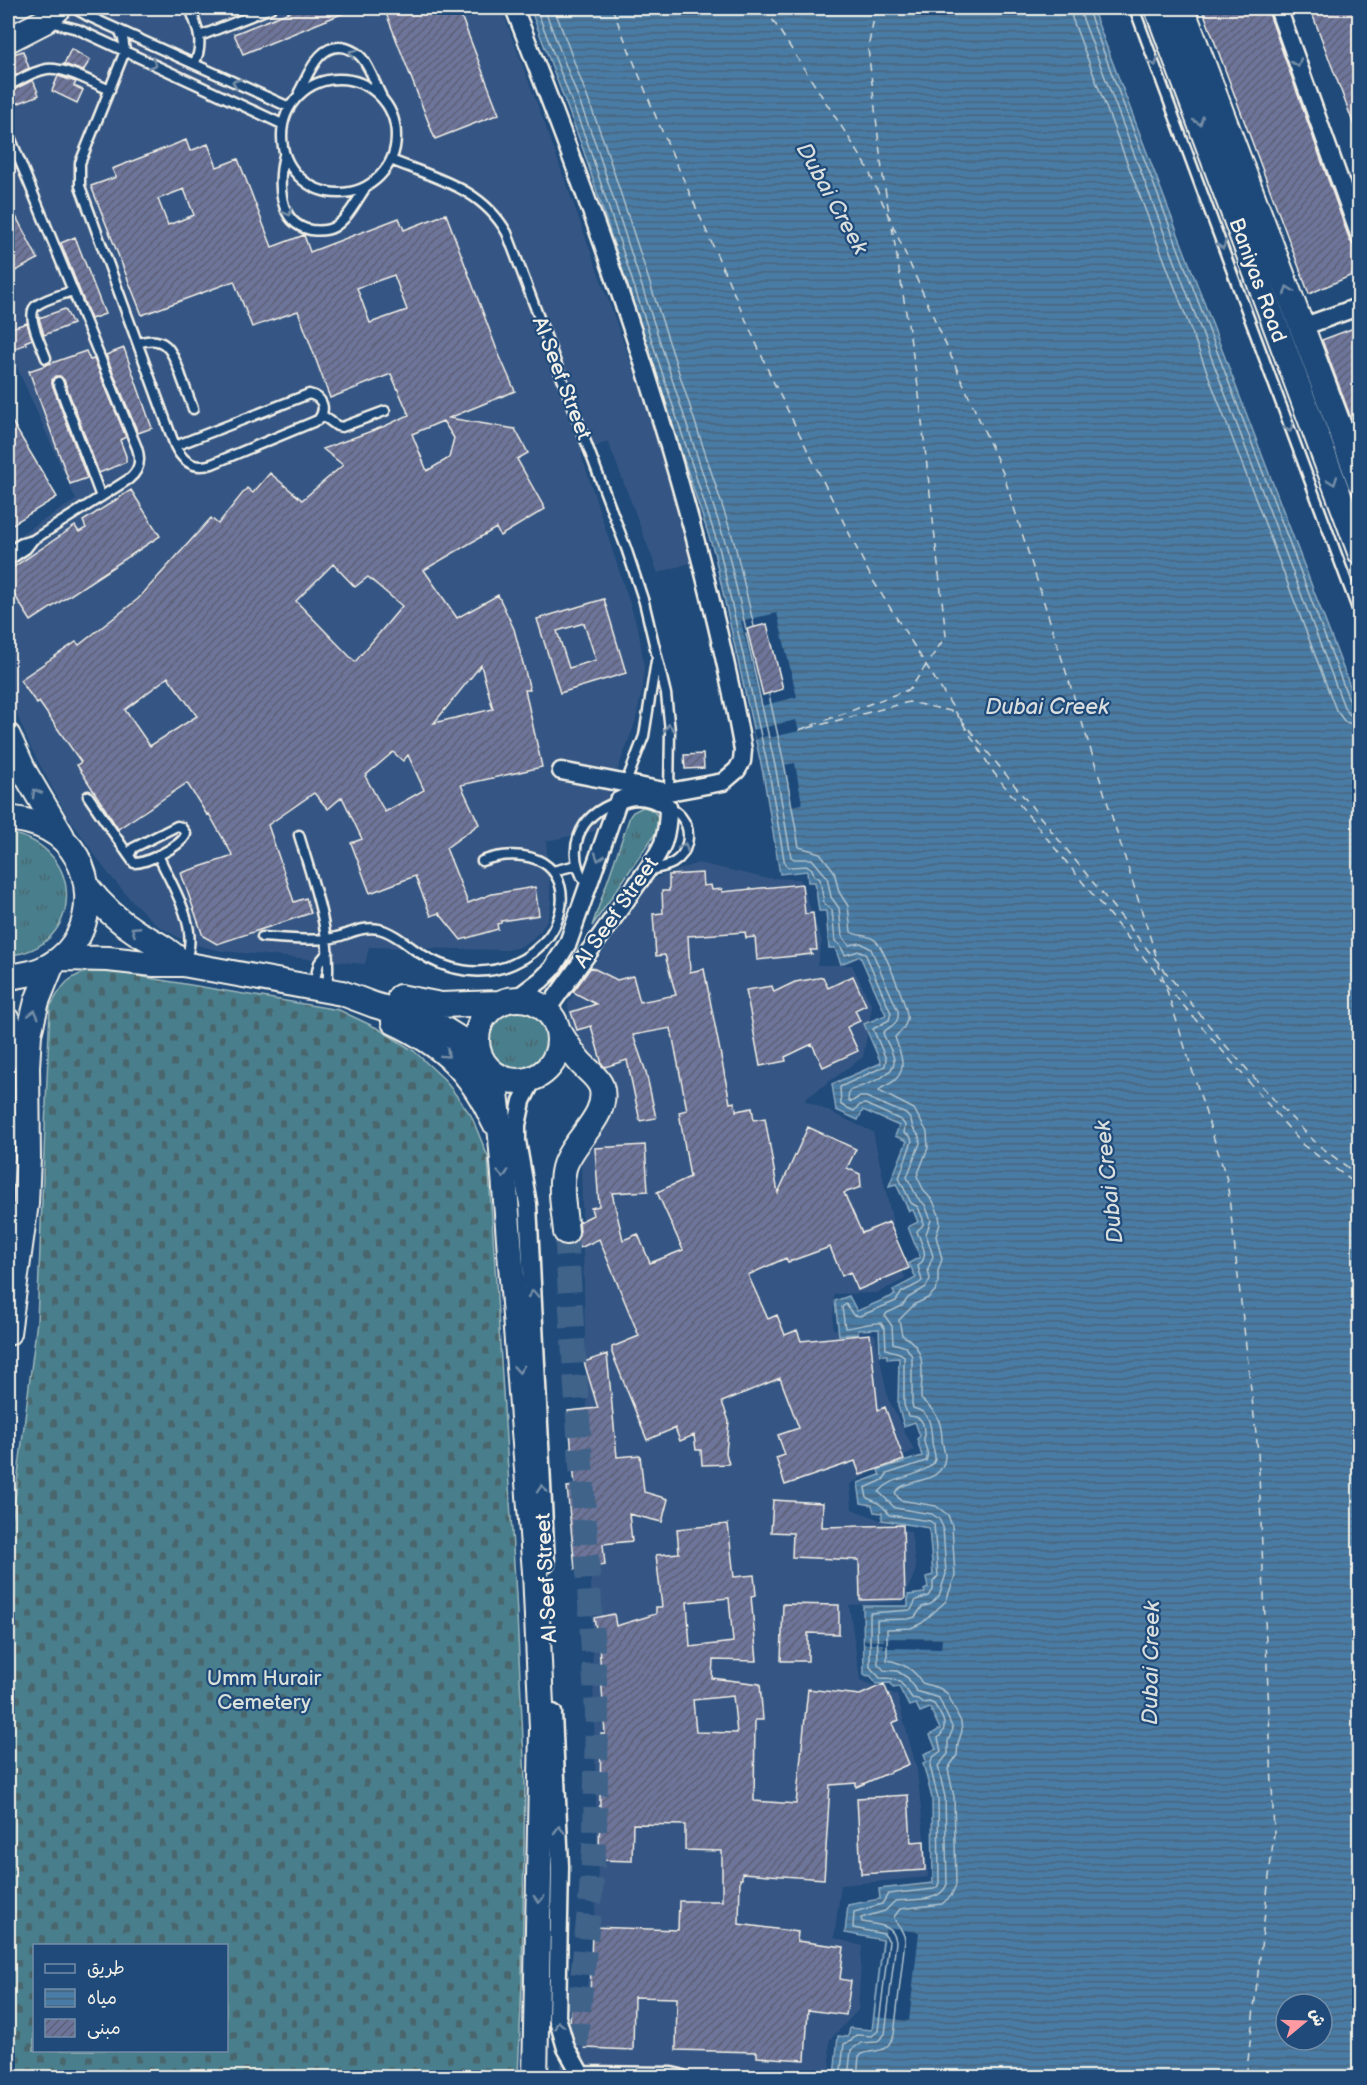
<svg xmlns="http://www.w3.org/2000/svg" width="1367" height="2085" viewBox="0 0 1367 2085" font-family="'Balsamiq Sans','Playpen Sans Arabic',sans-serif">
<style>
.built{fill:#365784}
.grass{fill:url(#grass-tufts);stroke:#9eb8ba;stroke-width:1.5}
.cemetery{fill:url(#cemetery-stones);stroke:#9eb8ba;stroke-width:1.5;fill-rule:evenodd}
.water{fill:url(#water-rules);stroke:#8daac0;stroke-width:1.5;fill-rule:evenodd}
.pier{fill:#1f4a7a}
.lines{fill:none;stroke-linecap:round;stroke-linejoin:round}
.shore{stroke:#afc2cd;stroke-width:1.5}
.ferry{stroke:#dadfde;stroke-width:1.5;stroke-dasharray:8 6;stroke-linecap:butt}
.building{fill:url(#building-hatch);stroke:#f4f1e8;stroke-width:1.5;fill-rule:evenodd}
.secondary-tunnel{stroke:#3f638a;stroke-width:24;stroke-dasharray:24 12;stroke-linecap:butt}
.lane-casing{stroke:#f4f1e8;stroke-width:13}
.street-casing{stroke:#f4f1e8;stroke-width:21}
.secondary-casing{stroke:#f4f1e8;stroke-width:28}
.lane{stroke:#1f4a7a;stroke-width:8}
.street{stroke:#1f4a7a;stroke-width:16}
.secondary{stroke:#1f4a7a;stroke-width:24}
.oneway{stroke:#748da6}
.labels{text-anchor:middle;stroke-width:4.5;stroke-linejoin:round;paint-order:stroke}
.street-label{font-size:21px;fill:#f4f1e8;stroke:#1f4a7a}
.park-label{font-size:21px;fill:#dae0da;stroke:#1f4a7a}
.water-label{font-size:22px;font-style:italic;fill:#dadfde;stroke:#1f4a7a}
</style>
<defs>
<pattern id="grass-tufts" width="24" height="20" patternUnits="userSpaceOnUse" patternTransform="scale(1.5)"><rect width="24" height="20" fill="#497e8d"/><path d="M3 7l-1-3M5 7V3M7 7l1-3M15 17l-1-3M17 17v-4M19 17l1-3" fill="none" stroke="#49666d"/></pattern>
<pattern id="cemetery-stones" width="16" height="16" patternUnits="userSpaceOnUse" patternTransform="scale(1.5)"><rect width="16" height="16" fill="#497e8d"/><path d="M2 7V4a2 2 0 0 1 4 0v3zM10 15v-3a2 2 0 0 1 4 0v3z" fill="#49666d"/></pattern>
<pattern id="water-rules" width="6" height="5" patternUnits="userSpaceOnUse" patternTransform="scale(1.5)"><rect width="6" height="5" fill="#487ba5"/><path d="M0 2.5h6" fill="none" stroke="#48647a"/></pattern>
<pattern id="building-hatch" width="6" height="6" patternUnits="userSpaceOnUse" patternTransform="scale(1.5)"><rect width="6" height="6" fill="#6d749a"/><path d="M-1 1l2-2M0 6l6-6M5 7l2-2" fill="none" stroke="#5d6074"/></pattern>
</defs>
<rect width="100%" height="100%" fill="#1f4a7a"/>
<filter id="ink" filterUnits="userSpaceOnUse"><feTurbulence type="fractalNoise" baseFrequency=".0167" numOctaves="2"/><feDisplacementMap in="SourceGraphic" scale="12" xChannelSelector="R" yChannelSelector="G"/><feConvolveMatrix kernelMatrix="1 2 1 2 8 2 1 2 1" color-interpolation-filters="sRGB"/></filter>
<g filter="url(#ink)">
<path class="built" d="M71 8H501L544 122 660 444 696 561 658 573 608 441 581 454 639 632 644 668 643 687 635 723 595 831 546 841 551 904 548 918 541 930 532 939 520 947 507 950 369 947 365 964 222 951 188 943 157 925 131 900 107 872 65 812 31 748 8 693V542L76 500 8 347V50Z
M698 863 765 878 800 879 822 941 817 965H852L872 1006 863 1057 804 1100 873 1132 905 1279 877 1293 834 1294 833 1329 875 1334 888 1399 914 1450 850 1484 852 1509 911 1532 916 1569 903 1602 849 1605 860 1680 897 1695 917 1770 928 1877 841 1885 834 1938 862 1946 858 2010 829 2041 831 2077H581L579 2057 598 1885 581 1160 609 1091 570 1029 568 1003 653 879Z"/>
<path class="grass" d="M643 807C656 809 662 819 657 831L592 926 630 816 633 812Z
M8 833C88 846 84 950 8 955Z
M484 1040a35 35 0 1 1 70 0a35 35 0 1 1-70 0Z"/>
<path class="cemetery" d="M96 969 339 1010 379 1029 414 1051 444 1079 471 1115 488 1157 516 1595 525 1780 522 1981 518 2077 8 2078V1556L37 1321 50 1007C64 982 68 976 96 969ZM34 1946H226V2050H34Z"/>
<path class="water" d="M530 8H1092L1359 710V2077H834L838 2036 848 2037 850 2028 872 2030 883 1940 845 1933 848 1905 880 1899 879 1889 933 1883 932 1798 923 1763 926 1761 924 1754 936 1749 930 1735 940 1729 930 1708 920 1712 916 1704 909 1706 899 1687 893 1688 891 1683 876 1684 871 1676 864 1675 863 1606H908V1595L925 1593 924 1590 928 1588 926 1577 933 1575 929 1528 882 1520V1513L874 1512 872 1505 861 1503 858 1483 880 1475 878 1470 922 1456 917 1439 920 1436 915 1422 904 1426 898 1406 899 1358 887 1359V1355H880L879 1329 858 1330V1334L839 1335 835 1301 849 1296 857 1311 895 1295 893 1290 916 1278 909 1263 920 1257 908 1227 918 1222 913 1210 909 1211 896 1184 889 1186 907 1141 895 1136 899 1126 863 1110 858 1120 836 1110 832 1084 881 1063 864 1024 886 1015 860 956 841 964 835 948H829L826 911H819L815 882H808L807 871 780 874 763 773 714 552 583 149ZM1286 2004H1322V2040H1286Z"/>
<path class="pier" d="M777 613 797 697 761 706 741 621Z
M796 720 799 731 769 738 768 736 755 739 753 730Z
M795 763 802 804 791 806 784 765Z
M884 1638 942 1639 941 1649 883 1648V1644H864V1640L884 1641Z
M886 1928 919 1932 909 2021 875 2017Z"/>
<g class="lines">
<path class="shore" d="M536 8 589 147 720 551 769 772 785 865 788 867 808 866 812 869 814 875 820 879 824 903 832 910 835 941 840 945 845 955 859 951 865 953 891 1013 889 1020 873 1029 886 1059 885 1066 840 1087 841 1105 854 1111 860 1105 865 1104 901 1120 905 1125 904 1133 910 1136 912 1141 899 1178 911 1203 918 1207 923 1219V1225L917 1231C921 1245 931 1255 918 1266L922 1281 918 1284 902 1292 896 1301 860 1316 853 1315 846 1304 842 1307 845 1328C856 1328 867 1322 881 1323L885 1329 886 1349C892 1352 899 1351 904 1356V1405L908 1416C926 1416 924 1427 924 1441 925 1449 930 1452 926 1461L887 1474 883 1480 865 1488 867 1498C876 1501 885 1506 889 1515L930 1521 934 1524 938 1576 933 1582V1590L929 1596 916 1600 911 1610 870 1613V1667L880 1678C901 1678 901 1682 912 1698L918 1699 923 1703 929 1702 934 1704C942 1716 950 1727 938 1738L941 1751 932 1758 930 1766 938 1798 939 1882 938 1886 934 1889 888 1894 882 1904 854 1912 853 1928 884 1934 889 1941 878 2031 872 2036 856 2035 851 2041 844 2044 840 2078
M544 8 596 145 727 548 746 629
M554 8 604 142 735 545 754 626
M1071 8 1072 18 1336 710 1345 722 1360 726
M1080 8 1081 14 1344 707 1350 715 1360 717
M1087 8 1351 705 1355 709H1360
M746 633 776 770 791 857 794 859H812L827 877 831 897 839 908 842 936 849 945 861 943 871 949 898 1011C900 1025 890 1025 883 1033 886 1042 893 1051 894 1060 896 1077 861 1086 849 1091L848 1100 851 1102 859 1097H866L906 1114 911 1120 913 1128 919 1136 920 1143 907 1177 917 1197 925 1205 931 1220 926 1234 933 1256 928 1269 930 1279 926 1287 908 1298 902 1306 887 1313 885 1316 892 1326 893 1343 906 1347 912 1356V1404L913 1408C931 1412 931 1426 932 1442 933 1452 940 1460 929 1467 912 1479 893 1476 879 1492L895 1508 932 1514 939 1519 943 1527 946 1574 939 1596 931 1604 922 1607 915 1617 908 1619 877 1620 878 1664 884 1670 897 1671 908 1678 916 1691 939 1698 953 1729 948 1741V1754L938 1766 945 1797 947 1884C941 1903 911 1899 895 1901L885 1911 861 1918 862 1922C877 1925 894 1924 896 1942L885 2034 877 2042 861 2043 851 2050 848 2078
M769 695 785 768 799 847 820 853 834 871 839 892 848 906 851 932C858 937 868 933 876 941 884 949 909 1009 907 1019 906 1027 900 1032 895 1037 900 1053 910 1071 891 1083 886 1086 882 1086 879 1091L914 1109 927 1132 928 1148 917 1176 924 1191 933 1201 939 1215 940 1224 936 1236 942 1259 938 1271V1282L935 1291 928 1298 915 1304 899 1320 902 1335C929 1349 921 1373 921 1399 935 1411 941 1418 942 1438 942 1445 945 1450 945 1457 942 1487 905 1476 895 1493L900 1500 936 1506 948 1515 952 1526 955 1576 946 1601 922 1623 911 1628 887 1629V1660C903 1663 914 1669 922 1683L939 1688 947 1693 961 1722 962 1731 958 1743 957 1755 948 1769 954 1797 956 1885 951 1896 942 1904 900 1909 894 1917C895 1925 904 1929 905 1940L894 2035C884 2059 873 2046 859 2056L857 2078"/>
<path class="ferry" d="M612 8 658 122 772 379 872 579 994 773 1162 980
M765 8 865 163 1003 473 1227 1180 1258 1451 1274 1833 1246 2078
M876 8 868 48 882 170 890 219
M960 718 1220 1039 1276 1102 1317 1144 1350 1169 1360 1172
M808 728 909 702 955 712
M799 730 910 689 946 636 918 386 892 227
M1165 984 1303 1145 1352 1181 1360 1183"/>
</g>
<path class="building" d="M299 8H356L243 54 234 34Z
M384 8H458L499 114 435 139Z
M1202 8H1267L1350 241 1354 246 1359 260V272L1309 294Z
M1310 8H1354L1359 23V135L1358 136Z
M71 49 90 60 83 71 64 64Z
M23 51 29 68 8 79V56Z
M58 76 76 82 74 86 83 90 77 103 52 91Z
M33 80 39 95 14 105 9 92Z
M186 140 190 151 208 144 217 167 238 159 272 247 304 235 310 252 399 218 404 230 446 214 497 350 515 391 449 418 515 429 528 453 517 459 545 509 500 536 496 528 424 570 457 618 498 595 514 629 530 690H525L542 767 461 785 479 824 446 848 468 903 492 894 535 887 539 915 501 921V923L497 924 498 929 461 940 439 913 431 916 415 876 370 893 351 843 362 839 342 797 328 809 314 793 268 825 294 902 306 898 311 913 217 944 203 936 181 873 233 856 209 814 207 815 187 783 118 829 77 765 81 762 39 702 37 704 20 680 76 642 79 645 138 599 211 518 218 524 247 488 253 493 270 473 302 500 343 465 323 449 385 426 409 415 391 374 330 398 298 311 252 327 234 281 142 315 91 186 116 177 112 169ZM184 189 194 215 168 225 158 199ZM394 275 407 310 370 323 357 288ZM443 421 454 438 449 458 427 471 412 434ZM333 564 355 587 368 577 402 606 355 662 296 601ZM481 665 493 709 434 723ZM168 677 197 716 150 746 125 710ZM393 752 403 761 408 755 424 790 385 812 365 776Z
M8 201 38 259 8 275Z
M75 237 105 314 91 319 61 243Z
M65 309 73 324 44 335 39 318Z
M27 323 32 339 25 342 26 344 11 350 8 342V329Z
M1359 326V418L1352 421 1322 340Z
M124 348 152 428 138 433 106 355Z
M86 351 90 360 94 359 126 437 120 440 126 456V462L99 473 64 380 60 376H55L52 380V384L87 478 70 484 29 371Z
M8 415 57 497 8 527Z
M131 490 160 536 31 621 8 585V571L75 526 79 532 86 528 83 521Z
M604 599 626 673 560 693 537 619ZM584 623 596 660 569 668 557 631Z
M767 624 783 689 763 695 747 629Z
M703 754 704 768 685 769 684 755Z
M702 873 703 886 711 885 712 890 722 889V892L802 884 805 914 813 913 817 950H810L812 954 757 960 755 937 746 938 745 932 688 936 690 972 704 969 730 1103 735 1102 736 1111 752 1108 754 1120 765 1118 778 1193 808 1127 856 1149 847 1168 860 1174 861 1187 844 1193 862 1233 889 1222 909 1268 858 1290 850 1272 842 1276 830 1247 788 1262 786 1258 748 1275 768 1319 777 1315 785 1335 797 1330 801 1341 870 1334 878 1410 885 1407 904 1460 860 1475 855 1461 785 1485 776 1458 785 1455 778 1435 799 1428 780 1378 722 1402 729 1421 726 1453 729 1464 702 1465 701 1450H696L694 1435 680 1441 675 1428 647 1440 612 1353V1347L639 1336 599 1239 580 1248 576 1241 580 1231 579 1222 593 1215 591 1208 599 1206 595 1148 645 1145 648 1191 612 1193 623 1240 638 1234 650 1263 683 1250 657 1192 690 1177 679 1112 687 1110 671 1028 633 1035 646 1072 656 1118 640 1121 627 1060 605 1067 602 1064 591 1026 577 1030 571 1012 596 1004 573 992 591 967 617 980 633 976 640 1002 676 995 665 955 656 956 653 914 663 913 662 891H669V875Z
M853 976 866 1005 855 1010 860 1021 847 1027 858 1051 823 1067 812 1044 785 1057 786 1061 760 1066 746 990 772 986 774 992 795 982 823 977 828 988Z
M607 1354 617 1457 640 1455 644 1492 668 1499 662 1522 629 1514 632 1541 603 1544 605 1565 575 1569 567 1487 575 1486 568 1411 598 1408 584 1362Z
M773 1500 823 1503 822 1527 903 1525 905 1599 860 1600 859 1560 792 1557 793 1533 771 1532Z
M728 1524 734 1577 754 1575 756 1595 751 1596 757 1661 713 1660 712 1678 760 1684 763 1720H755L754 1801 796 1804 808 1689 860 1695 884 1684 899 1720 892 1723 909 1764 856 1787V1783L830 1785 824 1879 742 1873V1879H740L739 1924 798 1932 797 1941 844 1947 840 1979 851 1981 846 2015 808 2010 805 2060 757 2057V2052L676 2050 677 1998 634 1997 633 2050 585 2048 586 2024H570L571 2003H590L592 1927 678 1930 679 1901H722V1851L685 1850V1825L633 1824 632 1861 599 1860 601 1734H605L599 1644 594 1618 614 1614 616 1626 656 1614V1607H662L656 1555 679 1553 677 1529ZM729 1598 733 1642 690 1647 687 1602ZM733 1696 737 1733 696 1732 693 1700Z
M783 1604 839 1605V1634L808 1633V1661H781Z
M908 1795 911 1842 924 1841 925 1870 861 1874 857 1798Z"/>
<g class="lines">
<path class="secondary-tunnel" d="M566 1232 597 1713 595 1832 591 1891 572 2078"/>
<defs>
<path id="lane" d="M74 8 88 16 289 107
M190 8C197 27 205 44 194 64
M1134 8 1360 617
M50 22 77 29 282 124
M119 30 123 38 125 51 80 163V186L175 446
M200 36 271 8
M282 136a57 57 0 1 1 114 0a57 57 0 1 1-114 0Z
M8 86C20 80 33 71 47 69 65 67 93 83 110 90
M299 92C309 74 319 41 346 48 352 50 358 53 362 58 370 68 375 83 381 95
M8 132 137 448C141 460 140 470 129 479L33 540 22 543 8 551
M284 155C278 181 277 224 311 230 319 231 327 231 334 227 348 219 357 200 366 187
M391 160C435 178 482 188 507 233L626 548 644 602 666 694 670 731 669 793
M138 343C165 334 172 350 180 373 184 385 189 397 193 409
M46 358C42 346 24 313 37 305 47 298 62 295 72 291
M58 382 101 497
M309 394C323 397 327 409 318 420L212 464C194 470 183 462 175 446Z
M322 415 337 426 342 427 385 411
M8 561 26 549 33 540
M625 785 644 736 656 661
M88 796 129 856
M177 826 181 827 186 834C183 845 145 864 134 863L129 856 133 848Z
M299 835C314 886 333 935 327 989
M158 855C171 884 201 929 185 960
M650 870C657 868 666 867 673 863 688 854 693 832 682 818 679 813 672 809 668 806
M553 871 577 865
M587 886C564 851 578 815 617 802
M262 937C283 938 305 941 326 939 344 938 359 925 379 929 393 932 406 944 418 952 446 971 481 978 513 964 527 958 540 948 549 936 571 905 566 862 523 856 509 854 495 856 482 861
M313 987 319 963 328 952"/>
<path id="street" d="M514 8C609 248 696 495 743 750L742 761 737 770 723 782 669 792 561 771
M1278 8 1360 237
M1302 327 1355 308
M517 998 541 980 552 969 568 943 618 801C635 792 652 796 668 807 668 820 667 831 663 843 656 860 643 875 633 890 605 931 575 970 547 1010
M533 1079 522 1101 517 1125V1141L528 1204 546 1564
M553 1713 560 1866 557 2017 566 2048 583 2078
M573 2077 582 2075 671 2076 680 2078"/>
<path id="secondary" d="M1157 8 1360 552
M1182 8 1360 482
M8 40 45 21 59 8
M8 736 25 773 62 836
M8 818C22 820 35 822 48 829 98 855 101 935 52 964 38 973 23 975 8 977
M87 887C101 905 117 920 136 932 153 942 169 949 183 964
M61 958 108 959 154 964H183L342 993 374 1005 432 1022 461 1040 480 1056
M400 997 441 1005 499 1003
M477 1040a41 41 0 1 1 82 0a41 41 0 1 1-82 0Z
M8 1021 25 1062
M394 1022C443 1045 471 1071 494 1122
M559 1032C566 1042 572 1053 580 1062 587 1070 597 1076 601 1086 611 1115 571 1141 564 1168 559 1188 564 1211 566 1232
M494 1074 501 1137 535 1572 542 1728 535 2078
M8 1333 26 1203 28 1158 27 1067 29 1034 37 1001 52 964"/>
</defs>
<use href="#lane" class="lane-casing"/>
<use href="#street" class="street-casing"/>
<use href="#secondary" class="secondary-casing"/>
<use href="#lane" class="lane"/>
<use href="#street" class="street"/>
<use href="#secondary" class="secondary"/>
</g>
<defs><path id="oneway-chevron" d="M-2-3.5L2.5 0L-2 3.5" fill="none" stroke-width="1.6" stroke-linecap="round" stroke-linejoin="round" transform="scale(1.5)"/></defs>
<g class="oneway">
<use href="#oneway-chevron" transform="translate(353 53) rotate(-149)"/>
<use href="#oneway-chevron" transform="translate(1154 62) rotate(70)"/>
<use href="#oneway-chevron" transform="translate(1297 63) rotate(70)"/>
<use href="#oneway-chevron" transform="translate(153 64) rotate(25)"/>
<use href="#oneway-chevron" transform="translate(236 83) rotate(-156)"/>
<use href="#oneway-chevron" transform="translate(1199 121) rotate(70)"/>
<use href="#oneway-chevron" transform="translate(288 212) rotate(61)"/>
<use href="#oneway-chevron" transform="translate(1222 245) rotate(70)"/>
<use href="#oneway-chevron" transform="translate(1288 290) rotate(-110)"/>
<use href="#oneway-chevron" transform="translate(1289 428) rotate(70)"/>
<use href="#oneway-chevron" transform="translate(1333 481) rotate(70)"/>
<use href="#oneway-chevron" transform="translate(669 728) rotate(-93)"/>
<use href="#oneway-chevron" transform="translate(36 793) rotate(-120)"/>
<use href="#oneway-chevron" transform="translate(684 847) rotate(-69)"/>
<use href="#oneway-chevron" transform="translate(599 857) rotate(108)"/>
<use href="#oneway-chevron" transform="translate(135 930) rotate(-147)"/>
<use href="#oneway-chevron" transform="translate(34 1014) rotate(-76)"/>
<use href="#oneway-chevron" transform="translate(446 1054) rotate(42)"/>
<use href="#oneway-chevron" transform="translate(503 1174) rotate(85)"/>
<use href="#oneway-chevron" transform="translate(533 1294) rotate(-93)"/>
<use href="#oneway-chevron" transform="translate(519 1369) rotate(86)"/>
<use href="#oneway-chevron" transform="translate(542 1489) rotate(-93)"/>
<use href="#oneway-chevron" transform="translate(559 1830) rotate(-93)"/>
<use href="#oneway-chevron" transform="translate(539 1899) rotate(91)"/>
<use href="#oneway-chevron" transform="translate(559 2025) rotate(-102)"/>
</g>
</g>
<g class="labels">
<g class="street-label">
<text transform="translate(1258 280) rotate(70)" y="7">Baniyas Road</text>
<text transform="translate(562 378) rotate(69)" y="7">Al Seef Street</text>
<text transform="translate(616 912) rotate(-55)" y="7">Al Seef Street</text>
<text transform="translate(546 1578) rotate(-93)" y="7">Al Seef Street</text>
</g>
<g class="park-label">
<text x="264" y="1685">Umm Hurair<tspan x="264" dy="24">Cemetery</tspan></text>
</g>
<g class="water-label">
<text transform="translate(833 198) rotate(61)" y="8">Dubai Creek</text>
<text x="1047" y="714">Dubai Creek</text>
<text transform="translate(1108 1182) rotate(-96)" y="8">Dubai Creek</text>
<text transform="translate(1150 1663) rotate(-89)" y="8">Dubai Creek</text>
</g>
</g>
<rect width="1367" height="2085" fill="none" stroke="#1f4a7a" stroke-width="30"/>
<rect x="15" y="15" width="1337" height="2055" fill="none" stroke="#f4f1e8" stroke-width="2" filter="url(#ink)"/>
<rect x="33" y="1944" width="195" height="108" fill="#1f4a7a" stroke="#748da6" stroke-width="1.5"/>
<rect x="45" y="1964" width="30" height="9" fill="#1f4a7a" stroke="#748da6" stroke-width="1.5"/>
<text x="87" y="1974" font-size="18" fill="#f4f1e8">طريق</text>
<rect x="45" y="1989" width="30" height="18" fill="url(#water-rules)" stroke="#748da6" stroke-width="1.5"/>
<text x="87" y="2004" font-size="18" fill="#f4f1e8">مياه</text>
<rect x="45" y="2019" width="30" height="18" fill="url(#building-hatch)" stroke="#748da6" stroke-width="1.5"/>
<text x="87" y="2034" font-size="18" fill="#f4f1e8">مبنى</text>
<g transform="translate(1304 2022) rotate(71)"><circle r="28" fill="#1f4a7a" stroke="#748da6" stroke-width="1.5"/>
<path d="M0-4.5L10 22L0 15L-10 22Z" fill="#ff9aa2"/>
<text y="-9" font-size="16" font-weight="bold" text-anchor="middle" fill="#f4f1e8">ش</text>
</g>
</svg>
